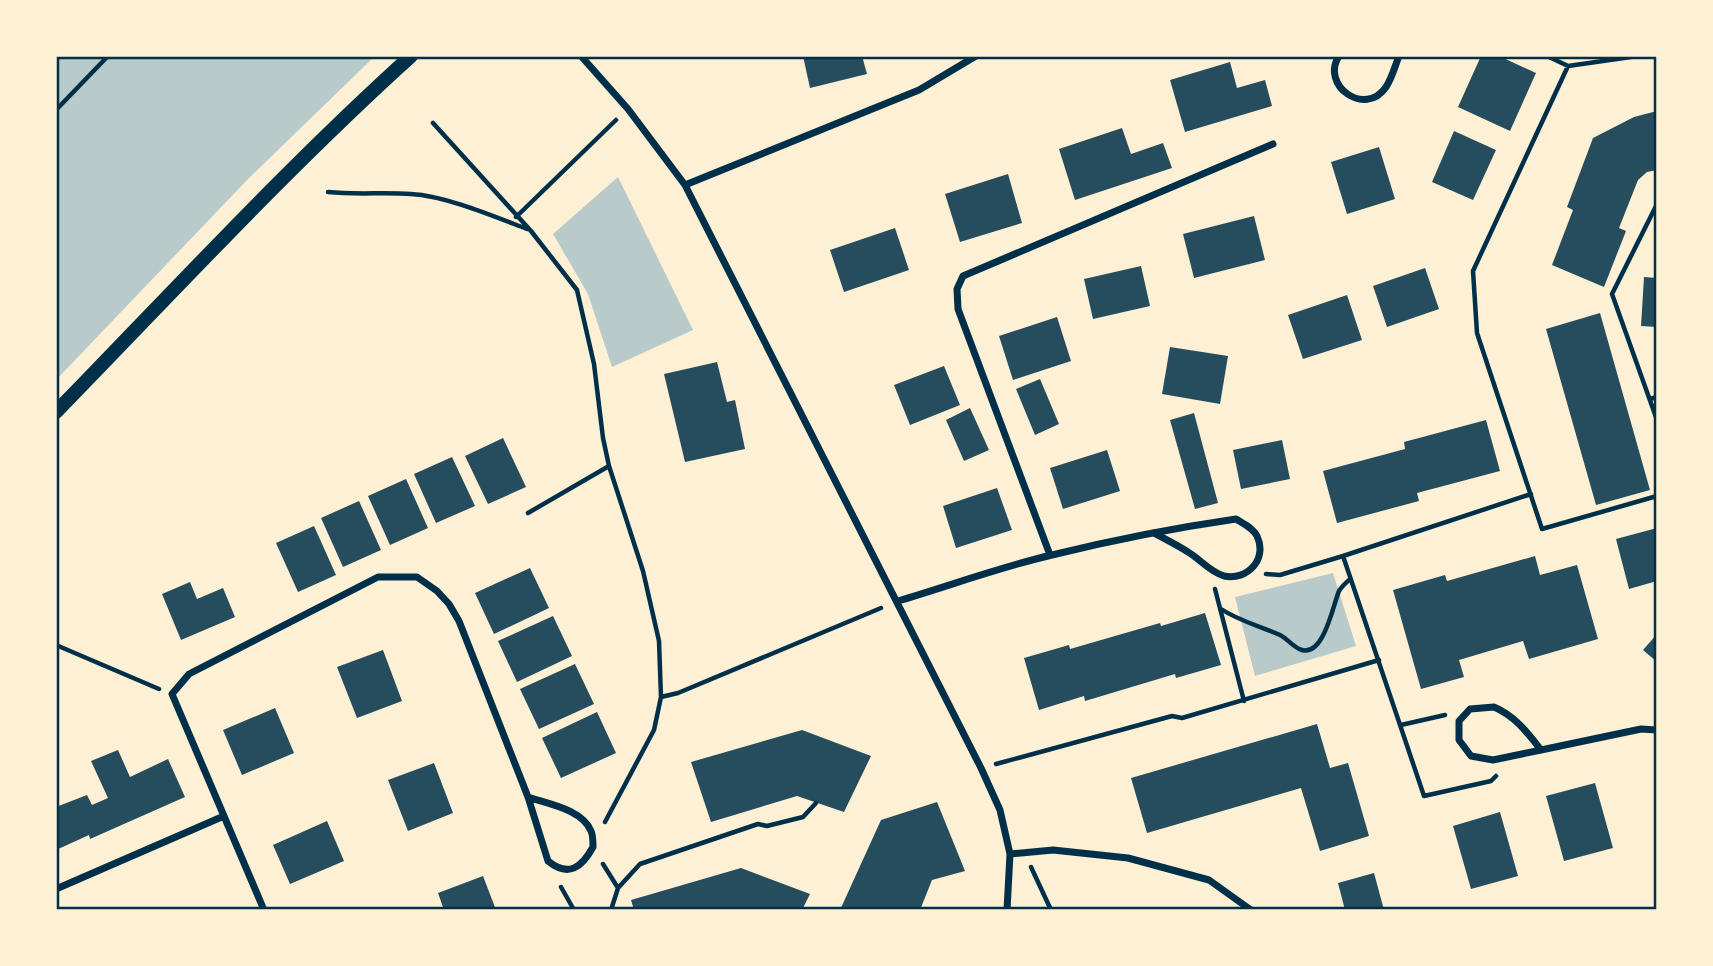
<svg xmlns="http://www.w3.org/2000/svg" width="1713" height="966" viewBox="0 0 1713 966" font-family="'Space Grotesk',sans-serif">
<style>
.green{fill:#b9caca}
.building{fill:#264d5e}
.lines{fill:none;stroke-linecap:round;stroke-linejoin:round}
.path{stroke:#003049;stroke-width:4.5}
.minor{stroke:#003049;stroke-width:7}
.secondary{stroke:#003049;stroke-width:14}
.neatline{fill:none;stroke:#003049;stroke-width:2.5}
</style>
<rect width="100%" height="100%" fill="#fdf0d5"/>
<path class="green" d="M56 56H375L249 178 56 380Z
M618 177 693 330 612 367 588 294 553 234Z
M1333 573 1356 646 1255 676 1235 597Z"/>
<path class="building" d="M803 56H862L867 74 810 88Z
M1481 56H1499L1536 73 1510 131 1458 107Z
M1230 62 1237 88 1265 80 1272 106 1185 132 1170 80Z
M1657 111V170L1647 172 1638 180 1619 228 1626 231 1604 287 1552 265 1573 210 1567 207 1593 138 1634 117Z
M1122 128 1131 154 1163 143 1172 168 1075 200 1059 149Z
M1454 131 1496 150 1473 200 1432 182Z
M1379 147 1395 199 1347 214 1331 162Z
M1008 174 1022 223 960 242 945 194Z
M1254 216 1265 260 1194 278 1183 234Z
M895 228 909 270 844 292 830 250Z
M1141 266 1150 306 1093 319 1084 279Z
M1425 268 1439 309 1387 327 1373 286Z
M1644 277 1657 278V327L1641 326Z
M1347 295 1362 340 1303 359 1288 315Z
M1600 313 1650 490 1596 505 1546 329Z
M1057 317 1071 361 1013 380 999 336Z
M1170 347 1228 356 1220 404 1162 394Z
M717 362 727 402 735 400 745 449 685 462 664 374Z
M944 366 960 405 910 425 894 385Z
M1040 379 1059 424 1035 435 1016 389Z
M970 408 989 450 964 461 946 420Z
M1194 413 1218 503 1195 509 1170 420Z
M1486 420 1500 471 1417 493 1419 501 1337 523 1323 471 1405 449 1404 442Z
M503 438 526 487 488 504 465 456Z
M1282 440 1290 479 1241 489 1233 450Z
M1107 450 1120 491 1063 509 1050 468Z
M452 457 475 506 436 523 414 474Z
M406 479 428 528 390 545 368 496Z
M997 488 1012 530 956 548 943 506Z
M359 501 381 550 343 567 321 518Z
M314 526 336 575 298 592 276 543Z
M1657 528V581L1629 589 1616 539Z
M1535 556 1540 575 1577 565 1598 639 1529 659 1523 641 1459 660 1464 677 1421 689 1393 590 1445 575 1447 581Z
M530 568 549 608 494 634 475 593Z
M190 582 197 599 223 588 235 617 181 640 162 594Z
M1205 613 1221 665 1176 678 1175 674 1085 701 1084 696 1039 710 1024 658 1069 645 1070 649 1160 623 1161 626Z
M553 616 572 656 517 682 498 641Z
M1657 634V662L1643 650Z
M383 650 402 701 357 718 337 667Z
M575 664 594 704 539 729 520 689Z
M275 708 294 753 242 775 223 730Z
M597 712 616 753 561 778 542 738Z
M1317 724 1330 768 1348 763 1369 836 1320 851 1301 788 1147 833 1131 778Z
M802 730 871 756 844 812 797 796 711 822 691 762Z
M118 750 130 777 168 759 185 797 90 839 89 835 56 850V807L87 795 92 805 108 798 91 761Z
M434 763 453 813 408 831 388 780Z
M1595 783 1613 848 1564 861 1546 796Z
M937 802 965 871 932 880 920 910H840L881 820Z
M1500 812 1518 876 1471 889 1453 826Z
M327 821 344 861 290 884 273 845Z
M741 868 810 894 802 910H634L631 900Z
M1374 873 1384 910H1345L1338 883Z
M483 876 496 910H444L438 893Z"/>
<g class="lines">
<path class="path" d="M1547 56 1568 66
M1638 56 1568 66 1473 271 1477 333 1542 529 1657 496
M56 110 108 56
M433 123 531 231 577 290 594 364 603 438 609 466 643 571 659 641 661 697 654 730 605 822
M328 192C356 195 383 192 411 194 446 196 493 216 527 229
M1657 204 1612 294 1657 420
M516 217 616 120
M1650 399 1657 397
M528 513 609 466
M1266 574 1280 575 1343 556
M1215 589 1244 701
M1221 609C1239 621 1260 626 1280 635 1288 639 1294 648 1302 650 1324 656 1333 605 1339 591 1342 586 1346 583 1350 579
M56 645 159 689
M661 697 678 693 881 608
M1401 725 1445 715
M996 764 1172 716 1182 718 1379 660
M1496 776 1491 781 1424 796 1343 556 1531 494
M603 864 618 888 611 910
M1031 867 1051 910
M561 887 574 910
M618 888 640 864 758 824 767 826 803 817 816 803"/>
<path class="minor" d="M581 56 628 109 685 185 981 768 1000 810 1010 854 1007 910
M1339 56C1320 85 1365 118 1386 87 1392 78 1395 66 1399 56
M685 185 919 90 976 56
M1050 555 958 309 957 289 963 276 1273 144
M898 601C949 586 1000 567 1052 555 1113 540 1174 528 1236 519 1244 524 1253 528 1257 536 1268 559 1247 581 1224 576 1210 572 1200 559 1188 552 1177 545 1165 539 1154 533
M1494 707C1515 716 1527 732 1541 750L1493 760 1471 756 1459 740V721L1470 709Z
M1541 750 1641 729 1657 730
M1010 854 1053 850 1128 858 1209 880 1251 910
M56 889 224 816
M264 910 172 694 189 674 378 577H417L437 591 449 604 459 621 528 797 548 861C569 878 582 867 593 847 593 842 593 835 591 831 582 809 548 804 528 797"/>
<path class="secondary" d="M56 412C173 292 287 168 411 56"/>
</g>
<rect width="1713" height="966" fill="none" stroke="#fdf0d5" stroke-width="116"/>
<rect x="58" y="58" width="1597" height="850" class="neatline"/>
</svg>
